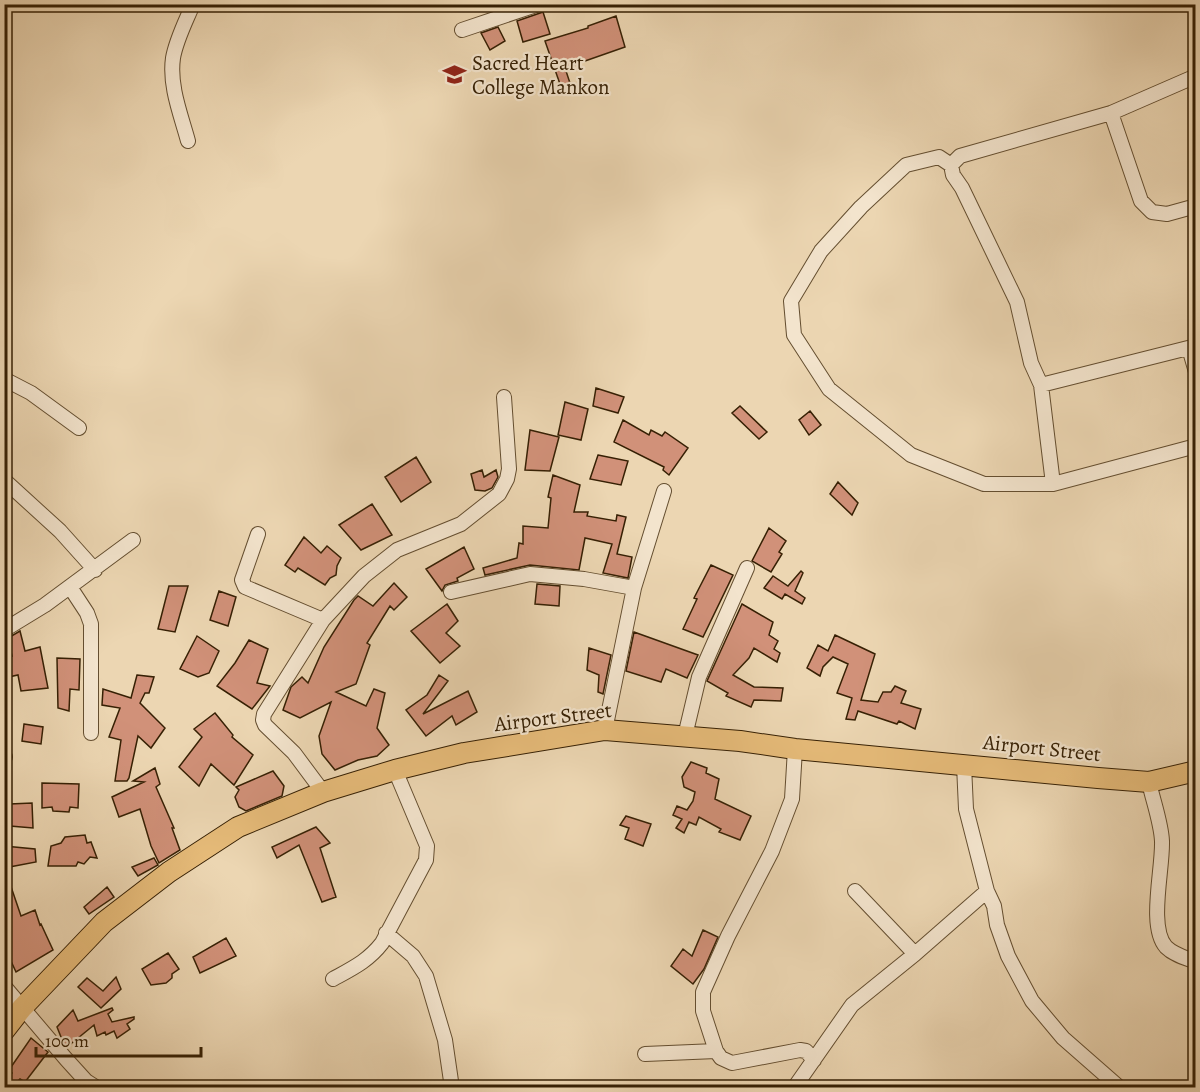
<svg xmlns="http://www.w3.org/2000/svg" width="1200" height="1092" viewBox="0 0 1200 1092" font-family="Alegreya,serif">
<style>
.building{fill:#d19179;stroke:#362004;stroke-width:1.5}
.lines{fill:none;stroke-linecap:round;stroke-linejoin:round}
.minor-casing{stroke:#644e30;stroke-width:16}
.highway-casing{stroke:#362004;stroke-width:22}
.minor{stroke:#f3e4cd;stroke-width:14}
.highway{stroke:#e6bb79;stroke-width:20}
.labels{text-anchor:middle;stroke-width:4.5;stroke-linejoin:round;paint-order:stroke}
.poi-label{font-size:21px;fill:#362004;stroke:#f3e4cd;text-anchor:start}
.street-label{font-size:21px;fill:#362004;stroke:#f3e4cd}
</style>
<rect width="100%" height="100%" fill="#ecd6b2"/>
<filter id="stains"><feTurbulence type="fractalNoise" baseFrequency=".00333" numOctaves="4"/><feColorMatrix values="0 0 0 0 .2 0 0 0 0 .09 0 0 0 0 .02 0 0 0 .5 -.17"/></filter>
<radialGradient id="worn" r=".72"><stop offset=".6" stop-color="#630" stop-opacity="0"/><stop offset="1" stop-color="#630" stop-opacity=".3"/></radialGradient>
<path class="building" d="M543 12 550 34 523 42 517 21Z
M616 16 625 47 565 68 570 83 561 87 545 41 588 28V26Z
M498 27 505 41 490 50 481 33Z
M596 388 624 397 618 413 593 406Z
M565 402 588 409 581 440 558 435Z
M740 406 767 432 759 439 732 413Z
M810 411 821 425 809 435 799 420Z
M623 420 649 435 651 430 662 436 665 432 688 448 669 475 663 470 664 467 614 442Z
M530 430 559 437 550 471 525 470Z
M598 455 628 461 621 485 590 479Z
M416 457 431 482 401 502 385 477Z
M482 470 484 477 496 470 498 477 492 488 485 491 475 490 471 474Z
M553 475 580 485 574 512H588L587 516 616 521 617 515 626 517 617 554 632 557 628 578 603 573 612 544 585 538 579 570 530 565 485 575 483 568 517 558 519 543 523 544V526L548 528 551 498 548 497Z
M838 482 858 503 852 515 830 494Z
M372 504 392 535 361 550 339 525Z
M769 528 786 541 779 552 782 554 771 572 752 561Z
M304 537 321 553 327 546 341 558 337 566 336 575 330 578 325 585 298 568 295 572 285 565Z
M464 547 474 569 457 578 458 581 445 585 442 591 426 569Z
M711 565 733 575 703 637 683 629 697 599 694 598Z
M801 571 803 573 795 591 805 598 802 604 785 594 782 599 764 588 773 576 788 586Z
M394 583 407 597 394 610 390 606 367 643 370 645 356 684 336 692 366 706 374 689 385 693 377 728 389 745 377 756 358 760 335 770 322 754 319 736 331 702 300 718 283 710 291 687 302 677 308 683 324 647 354 600 358 596 373 606Z
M537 584 560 586 559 606 535 604Z
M169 586H188L175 632 158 629Z
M219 591 236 597 228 626 210 620Z
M447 604 458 621 446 633 460 646 440 663 411 631Z
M742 604 773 622 769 635 778 641 774 649 780 653 777 662 754 648 749 658 733 675 754 687 783 688 781 701 754 700 751 707 726 696 728 693 707 681Z
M20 631 25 651 40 647 48 688 21 691 18 675 4 678V657L12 656 8 638Z
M634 632 698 655 687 678 666 669 661 682 626 671Z
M835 635 875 654 861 700 878 702 883 692H891L895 686 906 691 901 703 921 709 915 729 899 721 897 724 858 711 855 720 846 719 852 698 837 693 848 664 833 657 823 667 820 676 807 668 818 645 828 651Z
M197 636 219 651 209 673 198 677 180 669Z
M249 640 268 649 257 683 270 686 252 709 217 686 235 663Z
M589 648 611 655 603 694 598 692 599 675 587 670Z
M57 658 80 659 79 690 70 689 69 711 58 708Z
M137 675 154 677 149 693H145L140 703 165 728 151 748 138 736 129 778 127 781H115L121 740 109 737 120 708 102 705 103 689 131 698Z
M439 675 448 681 423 714 468 691 477 712 456 725 452 716 426 736 406 710 427 695Z
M215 713 233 735 232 737 253 755 234 785 211 764 199 786 179 767 202 737 194 729Z
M24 724 43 727 41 744 22 741Z
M691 762 707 768 706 773 719 779 715 799 751 816 740 840 719 832 721 829 699 817 696 825 689 822 684 833 676 828 682 819 673 815 677 806 687 810 693 801 695 792 684 787 682 777Z
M155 768 160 784 156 787 174 828H172L180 850 159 863 151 846 140 809 119 817 112 797 144 782 133 781Z
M273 771 284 786 282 796 246 811 239 807 235 797 239 790 236 787Z
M42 783 79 784 78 808 70 807 69 812 53 811 52 807 42 808Z
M32 803 33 828 10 826V804Z
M626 816 651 824 643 846 625 839 629 828 620 825Z
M316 827 330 843 320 848 336 897 322 902 299 845 277 858 272 847Z
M85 835 87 843 91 842 97 858 90 857 84 864 78 862 76 866H48L51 846 61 843 65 837Z
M4 846 35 849 36 862 4 868Z
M154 858 158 865 138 876 132 867Z
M4 872H6L21 916 35 910 40 925 41 924 53 950 16 972 4 946Z
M107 887 114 897 89 914 84 907Z
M703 930 718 937 704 969 693 984 671 966 683 949 692 956Z
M226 938 236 956 200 973 193 957Z
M168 953 179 969 172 974V978L166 983 151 985 142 969Z
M116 977 121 989 101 1008 78 987 87 978 103 991Z
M112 1008 113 1010 108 1014 112 1022 134 1017V1019L127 1024 130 1029 117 1038 114 1031 106 1035 105 1032 97 1036 94 1025 67 1047 63 1042 57 1027 73 1010 78 1021Z
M31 1038 48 1052 25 1082 20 1079 11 1088 4 1081 12 1073 9 1070Z"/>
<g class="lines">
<defs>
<path id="minor" d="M462 30 539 4
M1111 113 1141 201 1152 212 1167 214 1196 206
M188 141C181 115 169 86 173 58 176 40 186 21 193 4
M951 165 960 156 1111 113 1196 76
M1189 348 1196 372
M4 379 31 393 79 428
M1041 385 1196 346
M4 480 60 531 95 570
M1053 484 1041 385 1031 363 1017 302 962 188 953 175 951 165 939 157 906 165 861 207 821 251 791 301 794 335 829 389 911 455 984 484H1053L1196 446
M258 534 242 580 245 587 323 620
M70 587 87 613 91 624V733
M451 592 530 574 584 579 634 588
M4 630 45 605 133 540
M605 730 634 588 664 491
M685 736 699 677 747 568
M795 749 792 799 772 851 728 936 703 992V1011L716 1051 721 1058 732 1063 800 1050 806 1051 814 1060
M4 757H5
M964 765 966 809 987 891 994 906 997 925 1008 956 1032 1001 1063 1038 1120 1088
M1149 782C1153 801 1161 822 1162 841 1163 869 1148 927 1166 947 1174 955 1186 958 1196 962
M323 792 294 753 265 725 263 720 264 714 323 620 364 576 397 550 461 524 499 494 507 479 509 469 504 397
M855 891 915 954
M386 933 413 956 426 976 445 1040 452 1088
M333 979C353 968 368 961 382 943L426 860 427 846 395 770
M4 986 66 1059 86 1081 97 1088
M645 1054 716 1051
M794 1088 852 1005 915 954 987 891"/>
<path id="highway" d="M4 1031 22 1008 104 922 169 872 238 827 323 792 395 770 464 753 605 730 740 741 795 749 1098 778 1149 782 1196 771"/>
</defs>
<use href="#minor" class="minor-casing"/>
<use href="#highway" class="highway-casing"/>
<use href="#minor" class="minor"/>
<use href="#highway" class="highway"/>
</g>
<defs>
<symbol id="school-bare" viewBox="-9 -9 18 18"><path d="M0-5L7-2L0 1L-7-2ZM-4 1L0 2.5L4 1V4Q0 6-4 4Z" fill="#8f2418" stroke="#f3e4cd" stroke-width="2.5" paint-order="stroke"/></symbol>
</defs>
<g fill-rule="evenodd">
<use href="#school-bare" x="438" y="58" width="33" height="33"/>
</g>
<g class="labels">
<g class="poi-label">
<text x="472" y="70">Sacred Heart<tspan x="472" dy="24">College Mankon</tspan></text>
</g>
<g class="street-label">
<text transform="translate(553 717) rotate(-7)" y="7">Airport Street</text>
<text transform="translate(1042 748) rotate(6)" y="7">Airport Street</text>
</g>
</g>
<rect width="1200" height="1092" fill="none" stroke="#ecd6b2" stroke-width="24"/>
<rect x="6" y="6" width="1188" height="1080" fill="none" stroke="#362004" stroke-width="3"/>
<rect x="12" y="12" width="1176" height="1068" fill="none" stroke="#362004" stroke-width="1.5"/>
<path d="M36 1047v9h165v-9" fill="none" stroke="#362004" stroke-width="3"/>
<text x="45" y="1047" font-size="18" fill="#362004" stroke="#f3e4cd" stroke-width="4.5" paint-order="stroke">100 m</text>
<rect width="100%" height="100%" filter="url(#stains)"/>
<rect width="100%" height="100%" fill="url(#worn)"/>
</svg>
